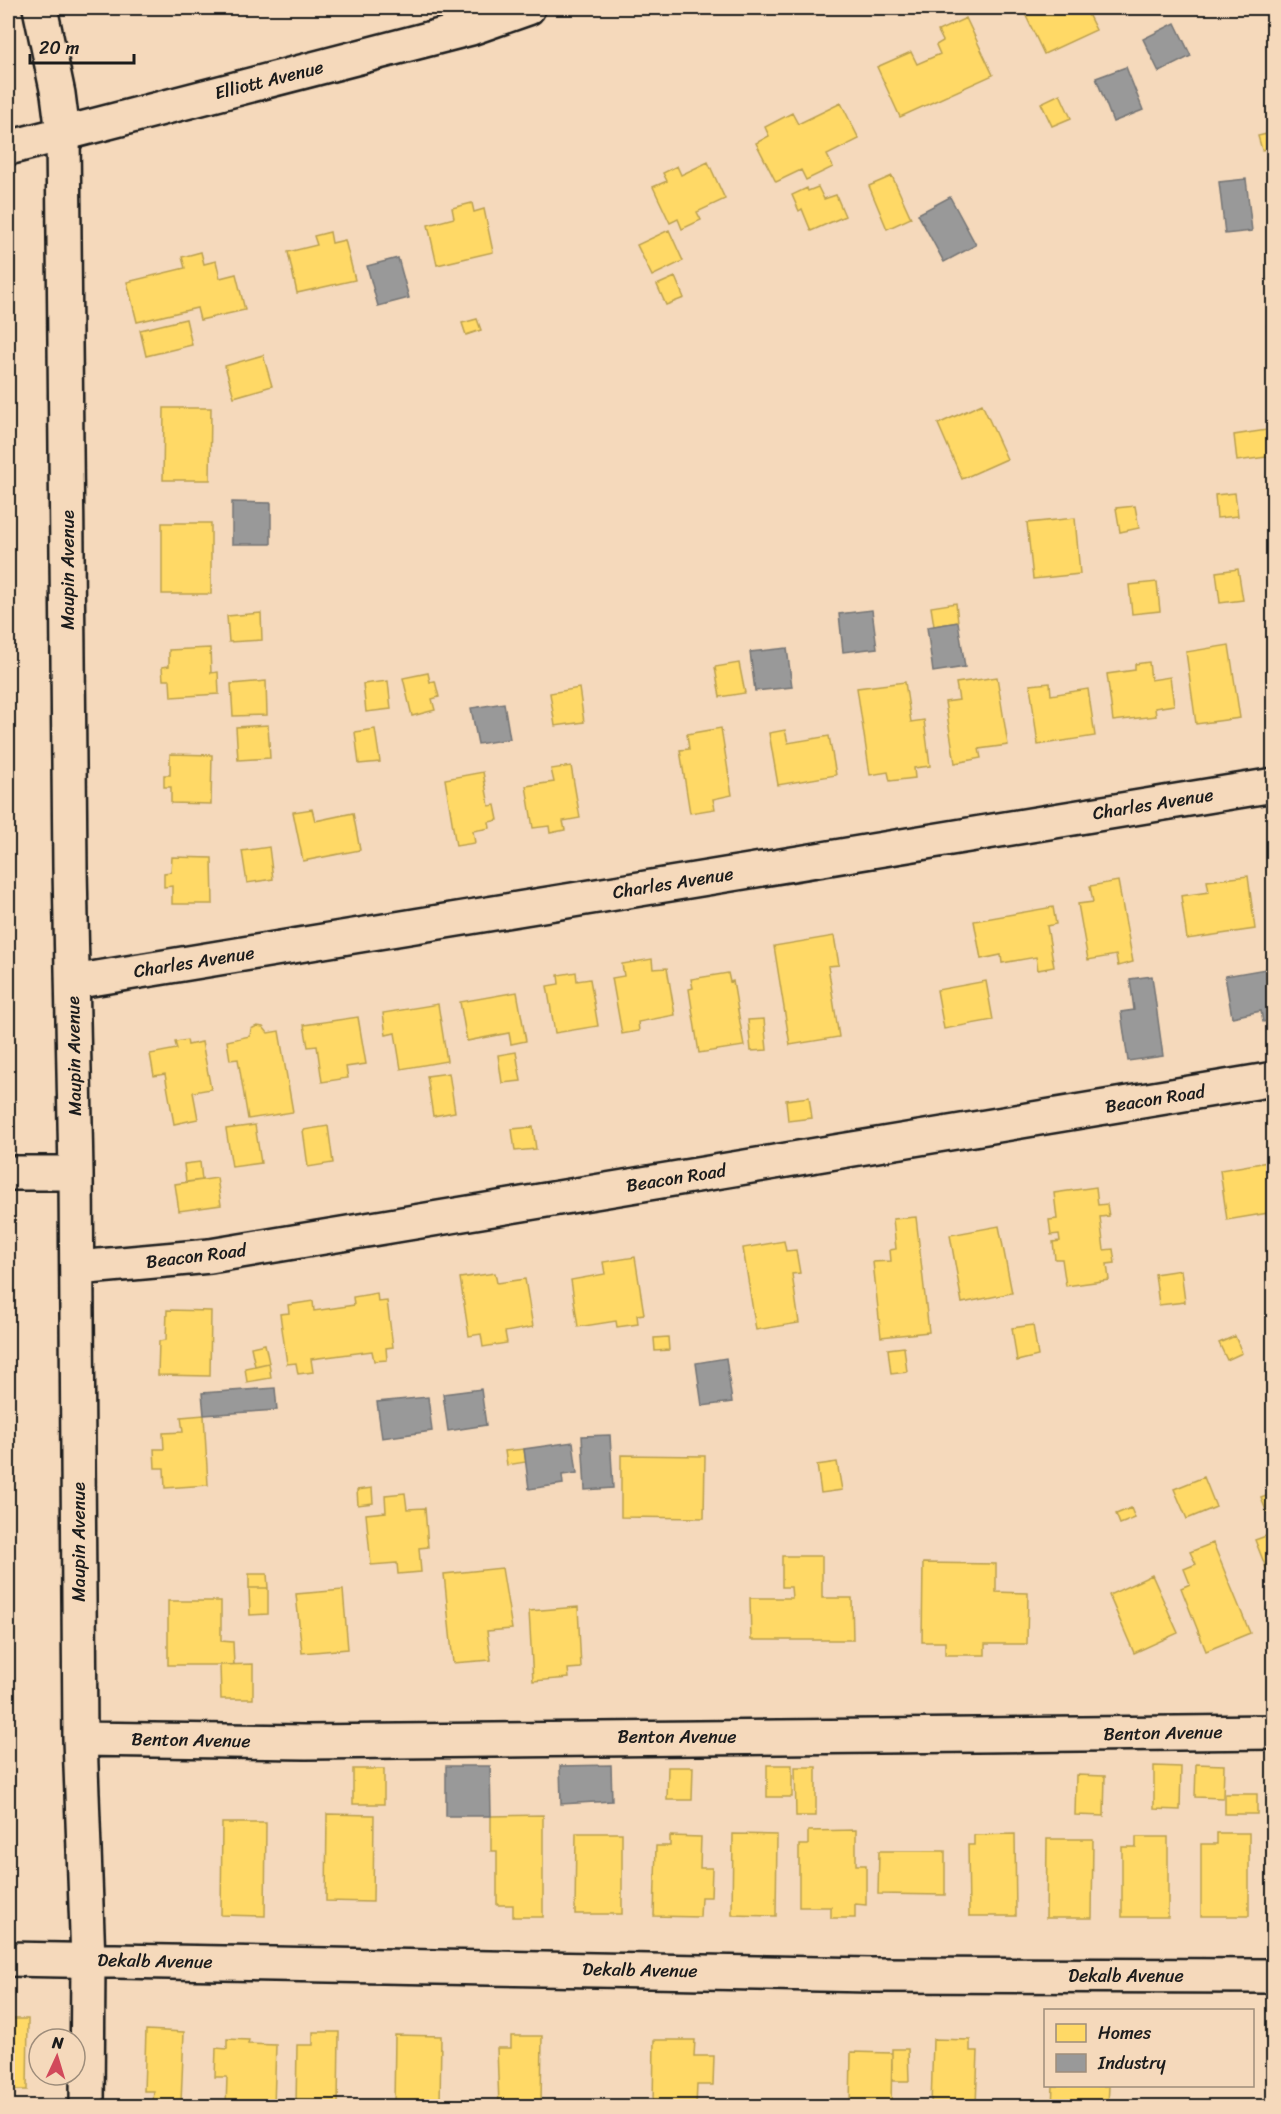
<svg xmlns="http://www.w3.org/2000/svg" width="1281" height="2114" viewBox="0 0 1281 2114" font-family="Sriracha,sans-serif">
<style>
.homes{fill:#ffd966;stroke:#bba050;stroke-width:1.5}
.industry{fill:#999;stroke:#747474;stroke-width:1.5}
.lines{fill:none;stroke-linecap:round;stroke-linejoin:round}
.minor-casing{stroke:#1c1c1c;stroke-width:38}
.tertiary-casing{stroke:#1c1c1c;stroke-width:38}
.minor{stroke:#f5d9bb;stroke-width:33}
.tertiary{stroke:#f5d9bb;stroke-width:33}
.labels{text-anchor:middle;stroke-width:6;stroke-linejoin:round;paint-order:stroke}
.street-label{font-size:18px;fill:#1c1c1c;stroke:#f5d9bb}
</style>
<rect width="100%" height="100%" fill="#f5d9bb"/>
<filter id="ink" filterUnits="userSpaceOnUse"><feTurbulence type="fractalNoise" baseFrequency=".0167" numOctaves="2"/><feDisplacementMap in="SourceGraphic" scale="12" xChannelSelector="R" yChannelSelector="G"/><feConvolveMatrix kernelMatrix="1 2 1 2 8 2 1 2 1" color-interpolation-filters="sRGB"/></filter>
<g filter="url(#ink)">
<path class="homes" d="M1040 8H1085L1096 30 1044 54 1025 14Z
M966 18 993 75 900 117 877 67 911 52 917 64 940 54 936 45 943 41 938 31Z
M1060 94 1071 118 1052 126 1041 103Z
M841 103 859 139 827 155 833 167 806 180 801 170 776 182 756 143 769 136 765 127 792 113 798 124Z
M1271 133 1274 148 1262 150 1258 136Z
M708 162 725 199 697 212 701 220 682 229 678 219 670 223 653 187 667 181 663 173 677 166 681 175Z
M892 176 911 218 887 229 869 186Z
M818 187 824 199 836 195 845 216 811 231 802 209 799 211 792 195 807 188 808 191Z
M472 203 474 212 484 209 493 252 437 265 428 225 454 218 452 208Z
M1274 204V237L1269 205Z
M669 230 683 261 652 276 637 245Z
M330 232 332 243 345 240 355 280 297 293 288 252 317 245 314 236Z
M201 252 204 264 216 261 220 278 236 274 245 310 200 320 197 308 137 322 127 282 185 268 182 257Z
M675 277 684 298 666 305 657 285Z
M186 319 192 345 146 356 140 330Z
M477 319 481 330 466 335 462 323Z
M263 355 272 386 234 397 225 366Z
M982 404 1007 459 962 479 938 424Z
M164 408H211L210 480H163Z
M1273 429 1274 456 1237 461 1234 435Z
M1235 493 1238 516 1217 518 1215 495Z
M1135 506 1139 528 1120 532 1116 508Z
M1075 518 1080 574 1033 579 1027 523Z
M162 523H211V594H162Z
M1238 569 1243 600 1220 603 1216 572Z
M1157 582 1160 611 1132 614 1129 585Z
M956 603 958 622 934 626 931 607Z
M261 613 262 640 229 642 227 616Z
M1229 645 1240 718 1196 724 1186 652Z
M210 648 211 673 218 672 219 694 171 697 170 680H163L162 667 169 666V650Z
M1274 649V691L1267 650Z
M1149 662 1151 680 1170 677 1174 705 1155 708 1156 716 1113 721 1107 674 1135 670V664Z
M739 663 745 693 720 697 715 667Z
M428 673 430 682 435 681 439 697 432 699 435 710 412 716 403 678Z
M997 677 1008 745 979 749 981 758 955 763 945 702 959 700 956 683Z
M266 681 267 715 233 716 231 684Z
M388 681 391 709 366 712 363 684Z
M905 682 911 722 924 720 930 766 914 768 915 778 890 781 888 772 870 775 857 688Z
M1050 683 1051 695 1088 689 1095 736 1038 745 1030 685Z
M579 688 584 722 555 726 550 693Z
M268 725 270 758 238 760 236 727Z
M721 728 732 795 713 799 715 809 690 813 680 750 689 749 687 734Z
M375 729 380 762 359 764 355 732Z
M785 730 788 743 829 736 836 775 778 785 769 733Z
M170 754 212 755 211 804 171 803V787H164V775H170Z
M571 766 580 818 563 821 565 830 550 833 549 826 533 828 526 786 554 782 551 769Z
M483 772 489 806 495 805 498 820 489 822 490 828 473 831 475 843 456 846 445 779Z
M312 809 315 821 353 813 360 850 303 861 293 812Z
M269 847 273 879 247 883 242 851Z
M172 857 212 858 213 904H172V886L164 887V873L171 872Z
M1248 876 1255 929 1187 939 1181 896 1209 892 1207 881Z
M1118 881 1133 962 1118 966 1116 955 1088 960 1078 904 1093 902 1090 886Z
M1053 907 1056 924 1047 926 1054 967 1038 970 1036 957 1002 963 1001 955 981 959 974 921Z
M834 936 839 965 828 966 839 1037 790 1045 774 946Z
M652 959 653 969 667 968 675 1015 638 1022 639 1031 622 1034 612 978 624 976 622 964Z
M576 972 577 981 590 979 598 1026 555 1033 547 986 559 984 558 975Z
M728 973 730 982 733 981 744 1046 699 1053 689 989 693 988 691 979Z
M986 981 993 1020 944 1029 937 990Z
M517 992 526 1041 511 1044 509 1033 467 1041 460 1002Z
M438 1004 447 1061 401 1069 395 1033 386 1035 383 1013Z
M358 1017 366 1064 346 1067 348 1078 322 1082 317 1046 308 1047 304 1025Z
M764 1019 767 1050 751 1051 748 1020Z
M257 1026 263 1027 268 1033 279 1031 293 1112 248 1119 238 1059 230 1060 227 1041 250 1036 251 1029Z
M187 1040 188 1045 202 1042 211 1089 193 1092 198 1119 174 1124 165 1074 154 1076 150 1054 177 1049 175 1042Z
M516 1052 521 1081 502 1083 498 1055Z
M449 1073 455 1112 433 1116 427 1076Z
M809 1097 812 1118 788 1121 786 1100Z
M255 1125 261 1163 232 1167 226 1129Z
M328 1126 333 1163 308 1167 303 1130Z
M533 1127 536 1149 515 1151 512 1129Z
M1274 1161V1212L1227 1220 1220 1170Z
M200 1162 202 1180 186 1182 184 1164Z
M217 1178 221 1205 179 1211 175 1184Z
M1096 1187 1098 1205 1107 1204 1109 1216 1100 1217 1104 1250 1113 1249 1115 1263 1107 1264 1109 1280 1066 1286 1062 1259H1055L1053 1242 1060 1241 1059 1234 1051 1235 1049 1220 1057 1219 1054 1193Z
M916 1217 929 1332 881 1337 873 1262 891 1261 890 1250 896 1249 893 1219Z
M999 1226 1012 1293 962 1303 950 1235Z
M784 1241 786 1251 796 1250 800 1273 792 1274 799 1323 756 1330 743 1248Z
M635 1257 644 1314 637 1315 638 1324 617 1327 616 1321 578 1327 571 1280 605 1274 603 1262Z
M1181 1270 1185 1302 1159 1305 1155 1274Z
M495 1273 497 1283 525 1279 533 1327 505 1332 507 1343 483 1347 481 1334 469 1336 460 1278Z
M377 1293 378 1302 387 1301 393 1347 386 1348 387 1360 374 1361 372 1351 311 1359 313 1372 298 1374 296 1363 287 1364 280 1314 289 1313 288 1305 313 1301 314 1311 354 1305 353 1297Z
M167 1310 211 1311 210 1376 158 1375 159 1341 166 1340Z
M1033 1325 1038 1356 1017 1361 1012 1328Z
M1235 1336 1242 1353 1227 1360 1219 1343Z
M668 1337 669 1350 655 1351 654 1338Z
M265 1344 269 1363 255 1366 251 1347Z
M904 1347 907 1372 891 1374 888 1349Z
M269 1363 271 1378 247 1382 245 1368Z
M204 1415 208 1485 165 1488 164 1468H155L154 1449H164L163 1433 183 1432 181 1417Z
M524 1449 526 1462 507 1465 505 1451Z
M621 1455 705 1456 704 1518 621 1517Z
M837 1462 842 1490 821 1493 817 1465Z
M1204 1477 1216 1507 1187 1519 1174 1489Z
M372 1488 373 1503 358 1505 357 1490Z
M405 1493 407 1509 425 1508 428 1547 419 1548 421 1572 398 1574 397 1563 371 1565 366 1514 386 1512 385 1495Z
M1274 1493V1530L1261 1498Z
M1131 1508 1135 1518 1120 1524 1116 1514Z
M1274 1533V1588L1255 1540Z
M1213 1543 1250 1633 1206 1651 1181 1588 1190 1584 1184 1569 1196 1564 1190 1552Z
M782 1556H822V1598H852L853 1640H751L750 1598H792L791 1587H782Z
M923 1563 996 1564V1592L1028 1593 1027 1644H985V1655H945V1642H922Z
M502 1568 512 1629 487 1631 491 1660 453 1663 444 1574Z
M249 1574H267L268 1588H249Z
M1152 1575 1178 1633 1134 1653 1109 1595Z
M249 1588H268V1614L250 1615Z
M343 1590 348 1649 302 1653 296 1594Z
M168 1601H221V1641L233 1642 234 1665H168Z
M578 1607 581 1668 568 1669 569 1678 533 1681 529 1611Z
M253 1664V1699H221L220 1665Z
M1196 1764 1224 1765 1223 1798 1195 1797Z
M767 1765H792V1797H767Z
M1154 1766 1181 1767 1180 1810 1154 1809Z
M668 1767H693L692 1800H667Z
M795 1767H816V1816H796Z
M353 1769H384V1804H353Z
M1076 1775 1105 1776 1104 1816 1075 1815Z
M1225 1794H1257V1814H1225Z
M327 1814 374 1815 373 1902 326 1901Z
M543 1815V1917H513V1905H497V1851H491V1816Z
M222 1823H266L265 1916 221 1915Z
M856 1830V1865H866V1905L855 1904V1918H831V1907H799V1845H808V1831Z
M576 1833H622V1914H575Z
M1217 1833H1249V1916H1201V1844H1217Z
M733 1834 777 1835 776 1916 732 1915Z
M1015 1834 1016 1916H969L968 1845H974V1835Z
M670 1836 701 1837 700 1868H712L711 1897H701L700 1917 654 1916 656 1846H670Z
M1136 1837H1168V1917H1122V1847H1136Z
M1047 1839H1093L1092 1918H1046Z
M879 1851H945V1895L878 1894Z
M8 2019H28L27 2090H8Z
M146 2030 184 2032 181 2102 153 2101 154 2091H144Z
M313 2032H339L338 2106H296L297 2045H313Z
M395 2035 441 2036 440 2106H394Z
M511 2036H542L541 2106H499L497 2048H511Z
M227 2039 249 2040 248 2044 276 2045 274 2106H226L227 2077H215L216 2048 227 2049Z
M933 2039 970 2040V2051H978L976 2106H931Z
M654 2040H695L694 2056H714L713 2085H697L696 2106H653Z
M1274 2043V2106H1270V2044Z
M892 2049H908L909 2081H892Z
M851 2052 892 2053 891 2106H850Z
M1053 2086H1109L1108 2106H1052Z"/>
<path class="industry" d="M1175 23 1191 56 1159 72 1143 39Z
M1126 67 1143 110 1113 122 1096 78Z
M1246 179 1252 231 1225 234 1219 182Z
M950 197 976 245 944 262 918 214Z
M398 258 409 298 378 306 367 266Z
M1274 324V346L1269 347 1267 325Z
M232 502 271 503V544H232Z
M872 610 877 648 843 652 839 614Z
M958 622 965 667 933 672 927 627Z
M787 648 792 687 755 691 750 652Z
M504 703 510 739 478 744 471 708Z
M1271 968 1274 986V1020L1263 1022 1261 1011 1232 1017 1225 976Z
M1152 976 1163 1056 1128 1061 1121 1012 1134 1010 1130 979Z
M726 1358 732 1402 702 1406 696 1363Z
M275 1388 277 1410 204 1415 202 1393Z
M481 1389 486 1425 448 1431 443 1394Z
M428 1397 432 1431 382 1438 377 1402Z
M610 1435 613 1488 585 1490 582 1436Z
M573 1442 577 1473 562 1475 563 1484 529 1489 524 1449Z
M611 1765 612 1801 561 1804 560 1766Z
M446 1766H490L491 1816H446Z"/>
<g class="lines">
<defs>
<path id="minor" d="M40 8 58 94 63 133 70 868 76 1173 80 1739 88 1960 87 2106
M73 982 1274 785
M8 1173H76
M77 1268 210 1256 1274 1079
M80 1739 306 1742 1274 1732
M8 1959 870 1975 1274 1976"/>
<path id="tertiary" d="M8 148 471 28 528 8"/>
</defs>
<use href="#minor" class="minor-casing"/>
<use href="#tertiary" class="tertiary-casing"/>
<use href="#minor" class="minor"/>
<use href="#tertiary" class="tertiary"/>
</g>
</g>
<g class="labels">
<g class="street-label">
<text transform="translate(269 80) rotate(-14)" y="6">Elliott Avenue</text>
<text transform="translate(68 570) rotate(-90)" y="6">Maupin Avenue</text>
<text transform="translate(1153 804) rotate(-9)" y="6">Charles Avenue</text>
<text transform="translate(673 883) rotate(-9)" y="6">Charles Avenue</text>
<text transform="translate(194 962) rotate(-9)" y="6">Charles Avenue</text>
<text transform="translate(74 1056) rotate(-91)" y="6">Maupin Avenue</text>
<text transform="translate(1155 1099) rotate(-9)" y="6">Beacon Road</text>
<text transform="translate(676 1178) rotate(-9)" y="6">Beacon Road</text>
<text transform="translate(196 1256) rotate(-7)" y="6">Beacon Road</text>
<text transform="translate(79 1542) rotate(-90)" y="6">Maupin Avenue</text>
<text transform="translate(1163 1733) rotate(-1)" y="6">Benton Avenue</text>
<text x="677" y="1743">Benton Avenue</text>
<text transform="translate(191 1740) rotate(1)" y="6">Benton Avenue</text>
<text transform="translate(155 1961) rotate(1)" y="6">Dekalb Avenue</text>
<text transform="translate(640 1970) rotate(1)" y="6">Dekalb Avenue</text>
<text x="1126" y="1982">Dekalb Avenue</text>
</g>
</g>
<rect width="1281" height="2114" fill="none" stroke="#f5d9bb" stroke-width="30"/>
<rect x="15" y="15" width="1251" height="2084" fill="none" stroke="#1c1c1c" stroke-width="2" filter="url(#ink)"/>
<rect x="1044" y="2009" width="210" height="78" fill="#f5d9bb" stroke="#9e8d7b" stroke-width="1.5"/>
<rect x="1056" y="2024" width="30" height="18" fill="#ffd966" stroke="#9e8d7b" stroke-width="1.5"/>
<text x="1098" y="2039" font-size="18" fill="#1c1c1c">Homes</text>
<rect x="1056" y="2054" width="30" height="18" fill="#999999" stroke="#9e8d7b" stroke-width="1.5"/>
<text x="1098" y="2069" font-size="18" fill="#1c1c1c">Industry</text>
<g transform="translate(57 2057) rotate(4)"><circle r="28" fill="#f5d9bb" stroke="#9e8d7b" stroke-width="1.5"/>
<path d="M0-4.5L10 22L0 15L-10 22Z" fill="#d1495b"/>
<text y="-9" font-size="16" font-weight="bold" text-anchor="middle" fill="#1c1c1c">N</text>
</g>
<path d="M30 54v9h104v-9" fill="none" stroke="#1c1c1c" stroke-width="3"/>
<text x="39" y="54" font-size="18" fill="#1c1c1c" stroke="#f5d9bb" stroke-width="4.5" paint-order="stroke">20 m</text>
</svg>
